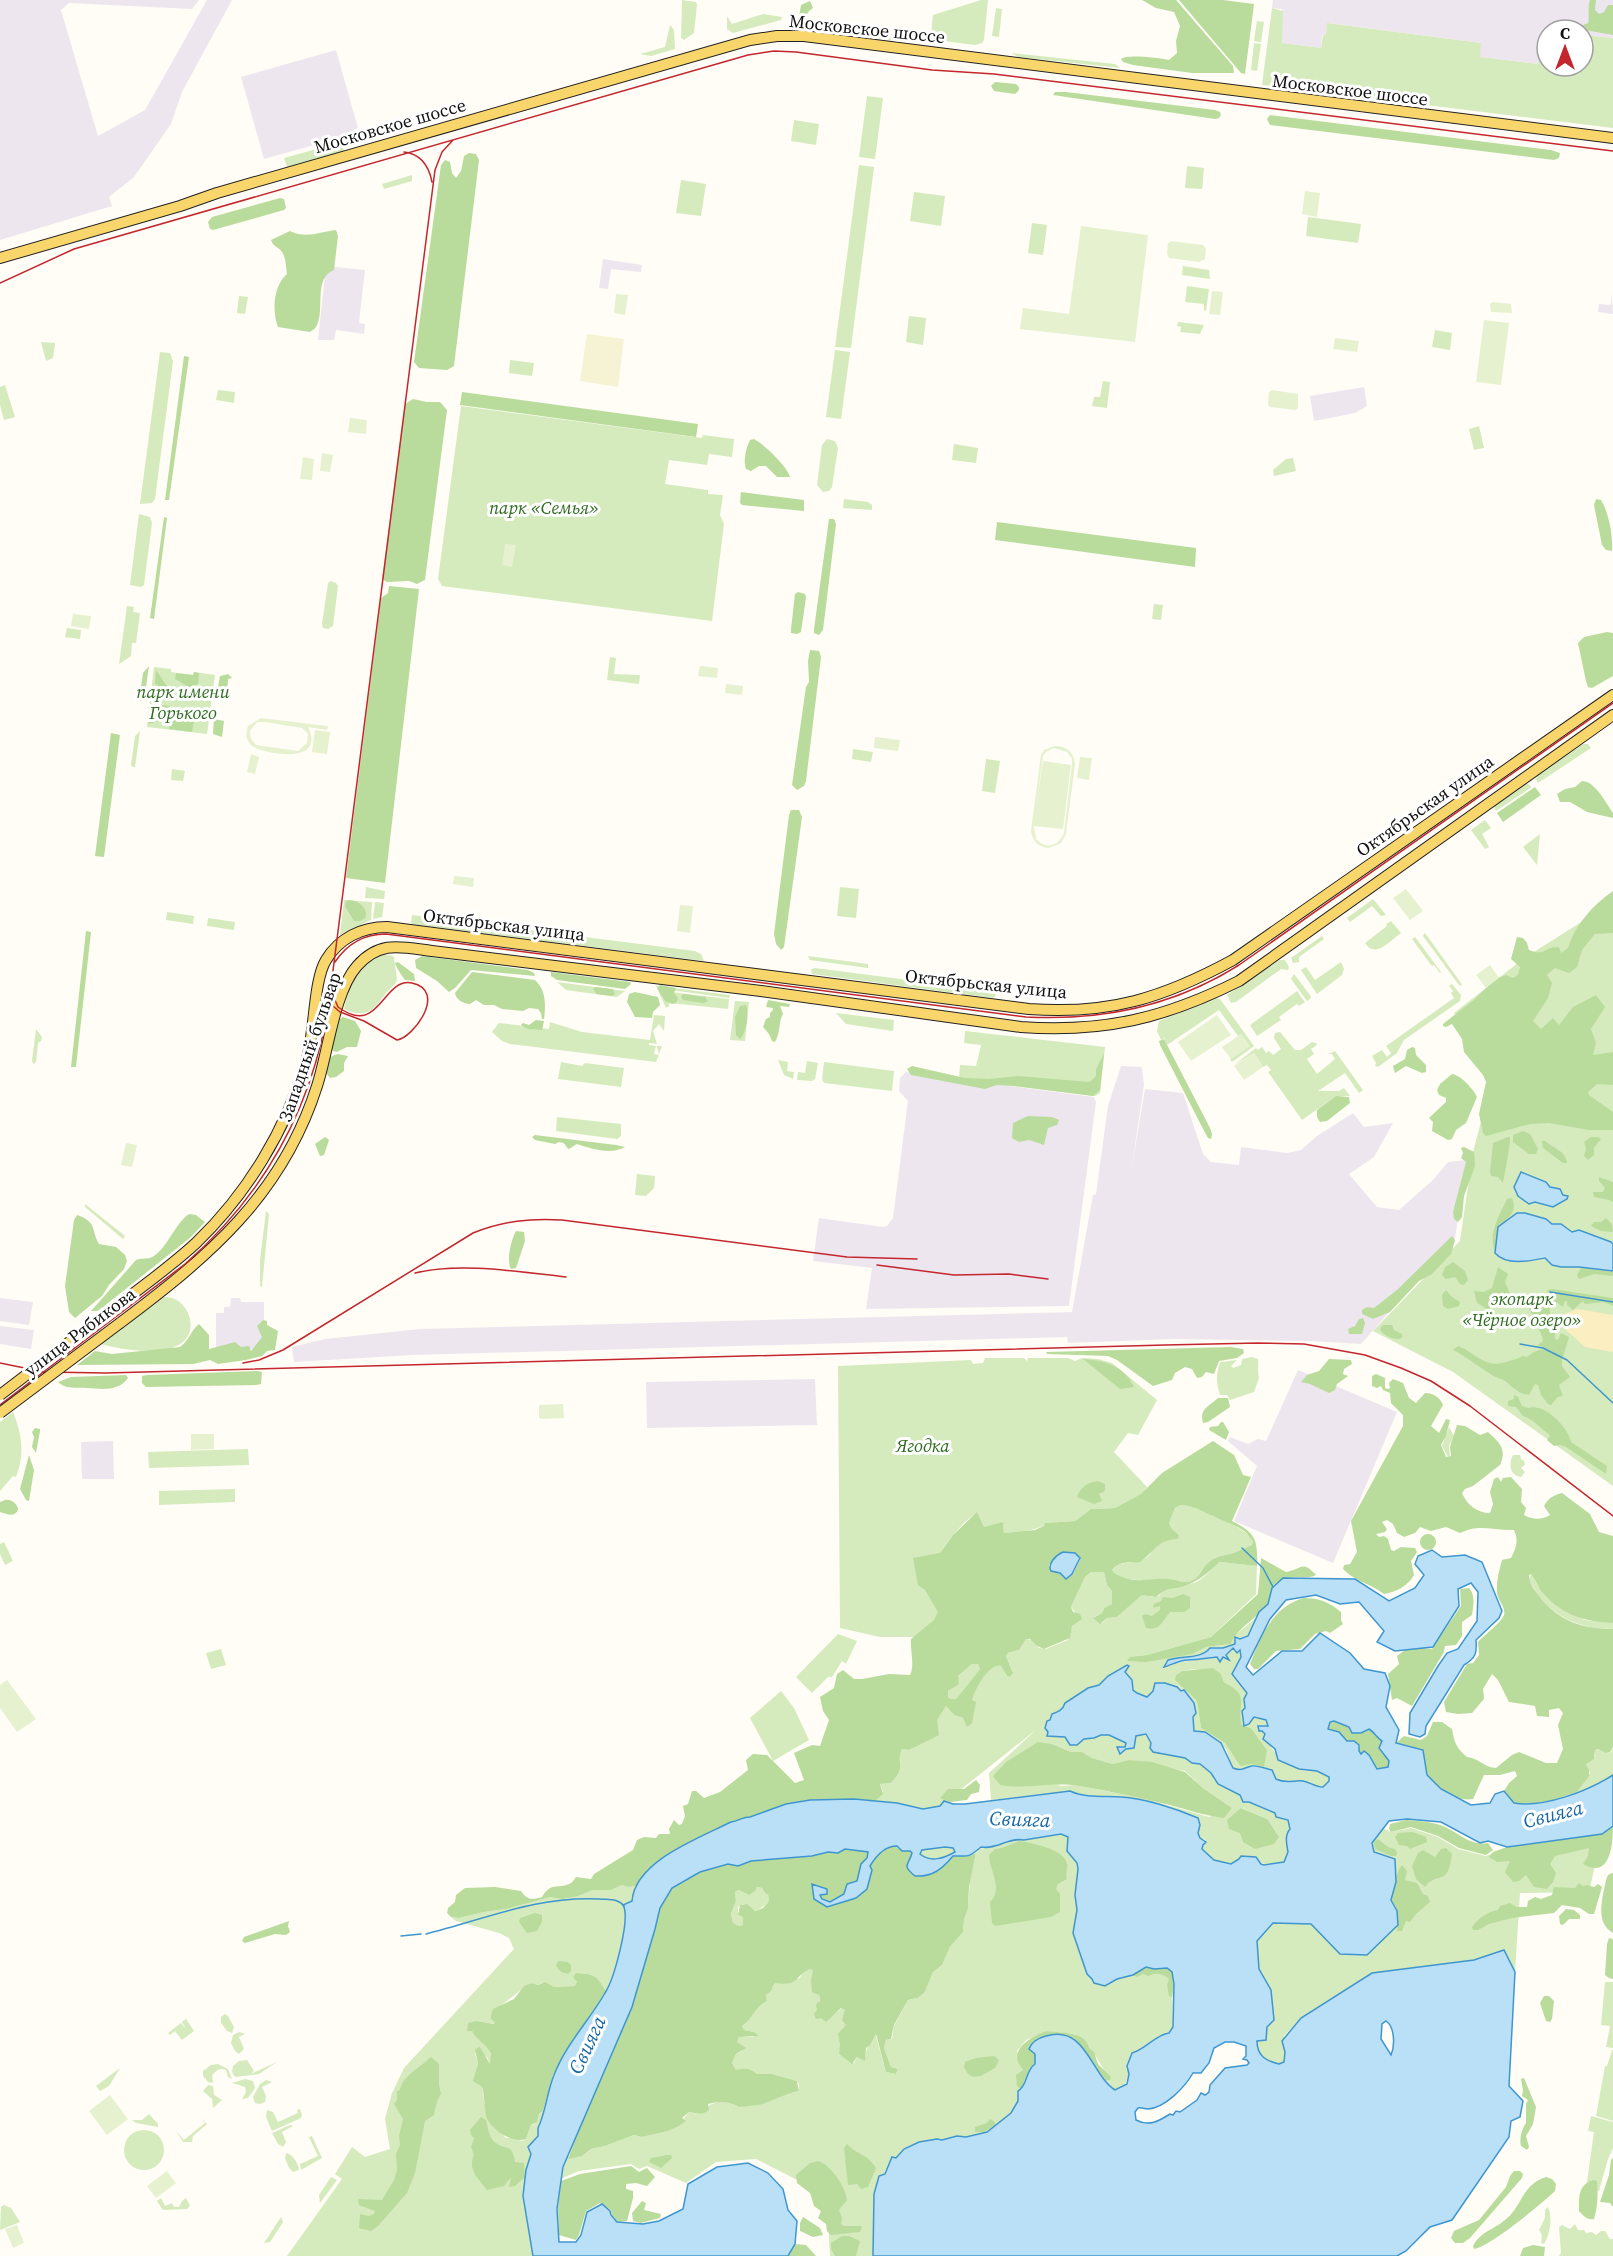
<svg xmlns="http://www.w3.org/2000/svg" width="1613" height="2256" viewBox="0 0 1613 2256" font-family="'Source Serif 4',serif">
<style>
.industrial{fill:#eee6ef}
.farmland{fill:#f6f3d4}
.green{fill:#d5ebbd;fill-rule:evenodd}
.forest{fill:#b9dc9c;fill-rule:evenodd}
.sand{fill:#fbeec1}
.pitch{fill:#e6f2cf;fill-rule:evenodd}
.water{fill:#b9e0f7;stroke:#3f96cf;stroke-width:1.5;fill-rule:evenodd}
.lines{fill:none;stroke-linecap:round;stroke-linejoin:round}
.stream{stroke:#3f96cf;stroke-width:1.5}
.primary-casing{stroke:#222;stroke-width:12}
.primary{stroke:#f9d66b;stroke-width:10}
.tram{stroke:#c4262e;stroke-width:1.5}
.rail{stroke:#c4262e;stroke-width:1.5}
.primary-bridge-casing{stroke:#222;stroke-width:12;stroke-linecap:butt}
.primary-bridge{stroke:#f9d66b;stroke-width:10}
.labels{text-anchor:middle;stroke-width:6;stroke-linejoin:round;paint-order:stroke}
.street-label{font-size:18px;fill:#111;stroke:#fff}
.park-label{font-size:18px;font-style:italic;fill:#2f6b1f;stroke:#fff}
.water-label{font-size:20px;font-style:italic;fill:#1768a6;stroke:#fff}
</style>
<rect width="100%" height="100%" fill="#fffdf5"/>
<path class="industrial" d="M0 0H199L192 9 69 3 61 10 98 136 145 110 207 0H232L182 92 171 124 134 177 109 197 112 206 0 240Z
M1273 0H1613V38L1583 35V30L1544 31 1538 64 1479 57 1481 43 1328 23 1326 35H1322L1321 48 1281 43 1282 9 1272 8Z
M336 50 358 128 353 130V133L343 137 264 159 241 77Z
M603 259 642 265 641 272 611 269 608 289 599 288Z
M326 266 365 270 359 323 365 324 364 334 336 330 334 340H318Z
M1612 294 1613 314 1598 312 1599 304 1611 305Z
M1364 387 1367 406 1355 413 1314 421 1310 396Z
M1121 1066 1142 1067 1144 1085 1131 1172 1145 1089 1183 1093 1203 1154 1211 1162 1239 1165 1241 1147 1287 1153 1301 1150 1317 1136 1353 1113 1364 1127 1393 1123 1374 1157 1349 1174 1377 1207 1399 1210 1433 1180 1448 1162 1467 1160 1455 1238 1361 1344 1311 1341 1175 1339 1068 1343 1067 1337 413 1355 294 1362 292 1347 325 1339 420 1329 1072 1312 1093 1195 1096 1194 1108 1106Z
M906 1072 1094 1097 1096 1102 1069 1306 866 1309 872 1268 813 1261 819 1218 883 1227 887 1226 893 1218 908 1101 899 1091 900 1078Z
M0 1298 33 1302 29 1325 0 1321Z
M231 1298H240L241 1302H264V1349H216V1313H224V1307H230Z
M0 1326 34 1330 31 1349 0 1344Z
M1298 1370 1397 1412 1333 1563 1234 1521 1257 1466 1228 1441 1230 1437 1248 1444 1258 1439 1266 1441Z
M815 1379 817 1425 647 1428 646 1382Z
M113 1441 114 1479H82L81 1442Z"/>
<path class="farmland" d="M587 334 624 339 618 387 580 381Z"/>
<path class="green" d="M682 0 696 2 697 5 694 33 684 40 681 38Z
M981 0H988L984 40 982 43 975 45 944 41V37L931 35 933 15Z
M996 8 1002 9 999 37 992 36Z
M1272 8 1283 11 1282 43 1321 48 1323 35H1326L1327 23 1481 43 1480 57 1538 64 1543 31H1547V66H1583V35L1613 38V128L1262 85Z
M763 14 782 17 781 20 733 33 727 29V16L732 24Z
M1257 21 1264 22 1261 42 1254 41Z
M814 24H819L827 31 876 37 877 33 907 36V39L896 41 821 31Z
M670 25 674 30 675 49 651 56 640 54 665 47Z
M1254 43 1261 44 1257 71 1251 70Z
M1012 53 1115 64 1120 68 1018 57Z
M867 96 883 98 875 159 859 157Z
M794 120 819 124 816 145 791 141Z
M342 142 344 151 287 167 284 158Z
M859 165 874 167 851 348 835 347Z
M1187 166 1204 168 1202 189 1185 188Z
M412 175V181L384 189 382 184Z
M681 180 706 184 701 216 676 213Z
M914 192 945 196 941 226 910 221Z
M1308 217 1361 224 1358 243 1306 236Z
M1032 223 1047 225 1043 255 1028 253Z
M1183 266 1209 270 1210 279 1182 275Z
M1187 286 1209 289 1206 311 1204 310V304L1185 302Z
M239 296 248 297 245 314 237 313Z
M909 316 926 318 923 345 906 342Z
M1178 322 1204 325 1200 334 1180 332 1181 327 1177 326Z
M1435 330 1452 333 1450 350 1432 347Z
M41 342 55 343 53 358 46 361Z
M835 350 850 352 841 419 826 417Z
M160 352 170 353 173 361 155 499 152 503 140 504Z
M510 360 534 363 532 376 509 373Z
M1103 381 1110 382 1107 408 1092 406 1094 397H1100Z
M5 385 15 417 4 420 0 405V387Z
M218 390 235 392 234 403 216 400Z
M461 406 702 438 703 435 734 439 732 457 709 454 707 465 669 460 665 484 708 490V494L723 495 720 515 724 524 712 621 442 586 438 579Z
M1479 426 1484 448 1474 450 1469 429Z
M827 439 835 441 838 448 832 487 829 491 823 492 817 485 822 445Z
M954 444 978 448 976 463 952 460Z
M1293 458 1296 471 1274 476 1273 470 1286 459Z
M844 499 868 502 872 505V510L843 508Z
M139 514 150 517 152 523 144 585 141 587 130 585Z
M331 581 336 583 338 586 333 626 328 629 323 628 322 624 328 583Z
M1154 604 1163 605 1161 620 1152 619Z
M127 606 134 607 133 612 140 613 136 643H132L131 656 119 664Z
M67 628 81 630 80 639 65 637Z
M610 657 616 658 614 674 640 675 639 684 607 680Z
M154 667 171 669V672L193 675 194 672 215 675 207 734 147 727Z
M140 731 135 767H133L131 765 135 736Z
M1583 744H1588L1591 748 1538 783 1536 779 1538 775Z
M853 749 873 752 871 762 852 759Z
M986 759 1000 761 995 793 982 791Z
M172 769 185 771 183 781 171 780Z
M1525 784H1528L1532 787 1496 811 1494 807 1496 805Z
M1485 820 1491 828 1482 834 1489 847 1485 849 1471 830Z
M1540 834 1537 865 1523 847Z
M366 887 385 891 384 899 365 898Z
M840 887 859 889 856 918 837 916Z
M1373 899 1386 915 1381 916 1372 906 1350 922 1347 918Z
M344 900 372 902 371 920 340 935Z
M375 902 384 903 382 917 373 919Z
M1613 902V1486L1453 1372 1373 1331 1460 1241 1473 1152 1493 1076 1454 1013 1523 959Z
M167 912 194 916 193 924 166 920Z
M412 915 695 951 701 954 704 961 411 924Z
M208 918 235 922 234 930 207 926Z
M1391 921 1401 933C1390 941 1375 959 1365 943L1387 926 1386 924Z
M1425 933 1461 983 1462 986 1459 985 1423 936Z
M1322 936 1324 939 1299 957V962L1293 963 1291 958Z
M1415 937 1441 972 1440 973 1434 965 1432 966 1412 939Z
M383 955H390L394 957 397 980 395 984C376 1000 375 1023 344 1009 349 985 359 964 383 955Z
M808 956 868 964V968L810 960Z
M1280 960H1285L1289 967 1288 970 1281 969 1236 1002 1231 1003 1227 995Z
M1341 962 1344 969 1342 975 1317 994 1301 970 1306 967 1315 980Z
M815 968 994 991 997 994 993 998 812 974 811 969Z
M1294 974 1310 995 1311 998 1307 1001 1291 979Z
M557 982 625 991 617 997 566 990Z
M1452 984 1461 995 1460 1001 1404 1040 1397 1053 1378 1067 1375 1066 1376 1063 1372 1056 1382 1050 1387 1057 1391 1053 1386 1046 1454 998 1451 993 1453 991 1449 986Z
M656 986 730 995 729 998 671 990 669 1006 666 1008Z
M1297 991 1305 1002 1299 1006 1297 1004 1279 1017 1281 1020 1257 1036 1250 1025Z
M671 992 729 999 728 1009 670 1003Z
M1216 998 1220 999 1254 1046 1232 1062 1230 1059 1249 1046 1241 1034 1238 1036 1219 1010 1167 1045 1164 1038 1161 1040 1157 1031 1159 1021Z
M735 1001 749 1002 745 1041 730 1040Z
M836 1013 894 1020 893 1031 846 1024Z
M654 1015 665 1016 664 1031 659 1024 653 1031 657 1044 649 1043V1045L656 1046 654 1054 659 1055 657 1046H662L656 1062 510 1044 502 1041 492 1032 499 1023 549 1029 550 1022 582 1032 650 1040Z
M36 1029 42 1037 41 1041 38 1043 36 1062 34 1064 32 1061Z
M965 1031 1105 1047 1100 1093 1095 1096 959 1079 960 1065 976 1066 981 1045 964 1043Z
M1280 1032 1295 1050H1301L1312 1042 1316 1043 1317 1045 1311 1049 1314 1054 1307 1059 1317 1074 1335 1059 1332 1054H1328L1335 1051 1363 1090 1359 1093 1345 1073 1318 1091H1339L1344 1088 1350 1096H1336L1302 1120 1268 1072 1271 1070 1267 1065 1263 1067 1254 1053 1234 1065 1256 1048 1258 1050 1262 1047 1266 1053 1269 1051 1273 1055 1281 1049 1274 1038 1275 1033Z
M778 1060 788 1062 787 1071 794 1072 793 1079 784 1075Z
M807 1061 818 1063 815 1079 812 1081 797 1080 798 1072 805 1073Z
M561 1062 582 1066 585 1063 624 1068 621 1087 558 1079Z
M824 1062 894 1071 892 1091 824 1083 822 1079Z
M557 1117 621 1124V1136L617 1139 556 1131Z
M637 1174 655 1176 654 1188 646 1196 635 1195Z
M85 1204 125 1236 123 1239 85 1207Z
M266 1211 269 1214 262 1287 260 1286V1260Z
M164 1297C185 1295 200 1326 184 1341 168 1357 121 1350 101 1344Z
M1252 1357 1258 1359C1259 1366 1257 1371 1259 1378L1254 1392 1230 1400 1227 1395H1220C1216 1383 1216 1375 1220 1362L1237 1360 1231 1366 1233 1368 1241 1365 1242 1359Z
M985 1358H1024L1027 1361 1028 1358H1068L1075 1361 1082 1358 1098 1359 1112 1363 1157 1400 1138 1435 1128 1433 1114 1452 1147 1487 1142 1494 1115 1508 1091 1509 1075 1521 1045 1523 1044 1526C1031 1531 1018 1532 1004 1533L1003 1523 984 1527 977 1513C962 1522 950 1538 940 1553L949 1611 915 1637H880L840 1628 838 1366 971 1360 973 1364 983 1363Z
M13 1412C22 1434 25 1454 16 1477L13 1476 0 1491V1422Z
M1449 1427 1454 1436 1449 1446 1450 1456 1448 1457 1442 1446Z
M248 1449 249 1465 149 1468 148 1452Z
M1513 1455H1520L1521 1459 1524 1461 1525 1465 1521 1468 1525 1472 1521 1477C1510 1475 1508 1465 1513 1455Z
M235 1489V1502L159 1505V1491Z
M1181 1505 1201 1508 1213 1516 1236 1526 1250 1536 1253 1542 1252 1545C1246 1547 1241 1550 1236 1552 1226 1556 1218 1555 1210 1561 1203 1566 1201 1575 1195 1580 1185 1587 1178 1579 1168 1579 1148 1579 1132 1584 1113 1573L1112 1570C1124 1558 1135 1566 1147 1557 1150 1555 1151 1551 1153 1549 1161 1542 1170 1539 1179 1535L1172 1529 1169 1523 1175 1508Z
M4 1542 13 1561 5 1565 0 1554V1544Z
M1220 1562 1257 1566 1256 1594 1211 1637 1147 1655 1130 1657 1193 1654 1206 1647 1231 1644 1233 1637 1257 1617 1248 1636 1235 1639 1237 1641 1236 1644 1223 1648 1214 1647C1209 1651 1203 1656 1196 1657 1183 1658 1175 1655 1165 1666 1186 1660 1205 1659 1227 1657V1652L1231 1648 1240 1650 1241 1657 1233 1674 1247 1693 1244 1699 1245 1709 1254 1717 1262 1718 1267 1723 1268 1726 1260 1725 1259 1730 1262 1731C1271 1748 1280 1765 1301 1770 1306 1771 1311 1770 1316 1771 1321 1773 1324 1776 1329 1777L1327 1785C1316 1789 1312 1782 1302 1781 1293 1780 1286 1783 1277 1780L1272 1770 1252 1766 1244 1770 1233 1768 1226 1749 1201 1731H1194C1194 1709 1185 1690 1164 1683L1154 1688 1147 1697 1137 1693 1133 1690 1132 1684 1125 1672 1129 1666 1108 1676 1099 1685 1088 1688 1065 1703C1063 1710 1058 1712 1052 1714L1047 1736 1059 1735 1065 1737 1068 1742 1077 1745 1084 1739 1094 1738 1101 1735H1109L1126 1743V1746L1120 1753 1134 1740 1136 1736 1146 1735 1151 1743V1750L1185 1758 1192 1763 1200 1764 1212 1773 1214 1780 1224 1787 1232 1790 1261 1808 1276 1813V1817L1289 1820C1291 1832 1286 1839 1288 1852L1284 1862C1273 1866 1263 1867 1256 1857L1241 1856 1239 1859 1231 1864 1214 1860 1202 1849 1206 1840 1200 1838 1193 1816C1169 1809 1145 1798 1120 1797 1104 1796 1085 1798 1070 1791L991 1800 989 1773 1037 1729 940 1806 923 1809 875 1801 883 1792 880 1784 891 1783C908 1765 895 1765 902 1749L909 1750 913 1748 946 1706 954 1715 963 1718C969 1704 984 1662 1001 1666L1007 1676 1011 1677 1012 1670 1006 1656 1008 1653 1019 1650 1026 1639 1032 1640 1039 1648 1046 1649 1068 1640 1076 1614 1071 1607 1085 1577 1091 1572H1104L1107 1585 1112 1591V1604L1103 1609 1102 1613 1094 1617 1102 1623 1107 1618 1117 1617 1142 1595H1147L1152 1597 1159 1596C1164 1586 1187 1587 1198 1581 1206 1576 1213 1568 1220 1562ZM1194 1669 1221 1674 1224 1682C1251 1695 1236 1704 1242 1725L1251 1728 1267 1750 1240 1766 1225 1743 1201 1728 1197 1701 1183 1688 1176 1675 1182 1671ZM1052 1744 1071 1752H1082L1092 1758 1113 1764 1128 1760 1185 1771 1203 1788 1232 1808 1209 1817 1146 1799 1075 1785 1062 1786 1053 1784ZM1242 1808 1267 1819 1243 1842 1241 1833Z
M1531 1573 1538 1586 1584 1620 1613 1623V1629C1576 1629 1546 1614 1529 1580Z
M838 1634 857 1641 846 1664 842 1661 832 1677H828L812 1693 796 1677Z
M221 1649 226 1665 211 1669 206 1653Z
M972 1664H978L980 1669 956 1699H951L948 1697V1691L959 1683 957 1677Z
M781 1691 794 1708 809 1740 773 1761 750 1718Z
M1613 1747V1775L1591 1787 1577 1792 1590 1773 1586 1764 1595 1756V1750L1600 1749 1608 1753 1611 1752Z
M1383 1828 1391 1832 1411 1828 1438 1837 1458 1849 1486 1856 1507 1847 1602 1834 1589 1892 1520 1893 1515 1972 1504 1950 1474 1960 1372 1973 1301 2018 1284 2036V2063C1272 2067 1264 2058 1257 2050V2041L1265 2040 1271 1990 1259 1969 1257 1941 1273 1923 1311 1924 1340 1954 1397 1911 1391 1900 1396 1882 1374 1852 1372 1843Z
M1061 1834 1068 1837 1067 1849 1077 1863 1078 1869 1075 1895 1077 1910 1073 1933 1083 1964 1117 1979 1129 1976 1139 1970 1172 1972 1173 2027 1170 2033C1162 2035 1142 2045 1137 2052 1124 2067 1135 2084 1115 2090L1106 2081 1110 2080 1095 2055 1074 2034 1046 2031 1026 2040 1017 2051 1023 2070 1018 2074 1021 2089 1019 2090 1018 2101 1011 2113 994 2127 987 2131 966 2137 957 2136 942 2140 937 2139 919 2142 893 2159 884 2174 879 2176 874 2194 873 2256H830L827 2202 807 2185 756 2159 716 2162 686 2183 647 2166 639 2169 631 2164 579 2171 560 2179 567 2157 582 2156 591 2149 605 2146 634 2135 642 2137 677 2127 689 2112 698 2114C710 2103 723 2096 739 2107 746 2105 753 2106 759 2104 773 2100 785 2094 799 2091V2084L797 2081 772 2074H757L751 2070H736L732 2063 736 2054 742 2051 736 2042 739 2037H754V2032L744 2030 742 2026C754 2018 752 2009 767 2001L766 1995 776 1983 800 1978 803 1971 811 1969 814 1971 811 1980 819 1995 821 2018 832 2016 842 2008 845 2010 846 2025 839 2054 854 2063 857 2057H860L865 2061C865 2050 869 2042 875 2033L886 2072 896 2074 898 2069 891 2067 884 2048 886 2040 892 2039 894 2026 908 2000 918 1998 925 1992 933 1972 942 1965 950 1947 963 1932 964 1920 968 1907 970 1881 976 1853 979 1849 1001 1845 1018 1839 1024 1840Z
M945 1847 953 1848 955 1853C943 1858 931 1863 920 1854L922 1850Z
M622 1885 628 1887 637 1886 632 1901 623 1906C632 1920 613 1975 606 1991 596 1975 595 1974 576 1973L577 1984 575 1986 554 1987 542 1983 538 1985 532 1983C519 1990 509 2000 496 2009L495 2024 477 2021 471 2030C479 2041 491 2045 492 2061L490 2064 487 2057 475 2053 478 2064 475 2082 482 2087 487 2118 506 2138H514L522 2141 526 2139 531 2125 535 2124 539 2114 543 2111 538 2136 528 2148 531 2155 523 2196 533 2256H287L342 2179 335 2174 352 2147 365 2157 390 2149 385 2119 392 2093 404 2068 514 1949 509 1938 499 1933 456 1921 451 1917 459 1918 484 1912 506 1909 551 1897 578 1896 593 1890H611Z
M757 1887 762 1888 766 1894H768L769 1901C764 1906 760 1910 753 1911L749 1906 743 1904 738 1907V1915L743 1917V1925L739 1926 733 1923 731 1914 736 1901 735 1892 739 1890 749 1895Z
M1605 1982H1613V2048L1606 2047 1610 2026 1601 2025Z
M225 2014 228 2016 234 2027 232 2033 227 2031 221 2023V2017Z
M186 2019 194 2031 182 2040 175 2031 170 2035 168 2033 181 2023 186 2029 182 2022Z
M239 2032 245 2034 239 2037 244 2049 239 2054 235 2051 231 2043 233 2035Z
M1612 2050H1613V2121L1596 2116 1605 2066H1607Z
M247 2060 254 2071 251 2074 277 2062 259 2074 235 2077 232 2072 233 2066 239 2061Z
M218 2064 228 2069 232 2079 228 2077 226 2070C218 2067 217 2071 212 2075L213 2083 208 2082 203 2076V2071L211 2065Z
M120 2068 109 2086 100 2091 96 2086Z
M245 2079 253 2081 255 2088 248 2098 242 2099 246 2092 245 2087 232 2083Z
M266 2080 272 2082 262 2087 266 2096 265 2102 260 2104 255 2103 253 2097 260 2084Z
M208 2085 213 2086 214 2095 222 2100 213 2108 212 2099 203 2091Z
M300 2109 302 2115 301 2118 272 2131 266 2117 267 2110 273 2112 278 2122 298 2113 297 2110Z
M149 2114 158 2124V2127L136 2123 132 2120H142Z
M1591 2116 1613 2122V2148L1608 2159 1599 2191 1586 2189 1594 2132 1588 2131Z
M201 2118 207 2124 193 2136 192 2142H183L176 2131 184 2140 205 2123Z
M290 2125 293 2126 282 2132 286 2142 283 2147 278 2144 272 2133Z
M124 2150a20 20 0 1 1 40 0a20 20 0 1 1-40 0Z
M312 2136 322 2158 301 2170 300 2164 318 2156 309 2137Z
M286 2153C293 2154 299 2165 299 2170L293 2172 289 2168 285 2158Z
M331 2177 337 2180 320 2203 319 2195Z
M161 2198 165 2206 172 2203 174 2207H179L182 2201 186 2198 190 2206 187 2209 163 2210 157 2201Z
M4 2205 11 2208 20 2222 0 2230 1 2207Z
M1548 2207C1553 2218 1550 2234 1544 2244L1541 2243 1542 2235 1539 2230 1545 2218V2210Z
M281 2217 283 2222 270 2242 264 2243Z
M1575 2224 1578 2230H1584L1586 2233 1592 2232 1596 2235 1601 2231H1605L1610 2239H1613V2256H1559L1561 2253 1559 2227 1562 2225 1570 2229Z"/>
<path class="forest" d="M1142 0H1176L1233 66 1234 73H1192L1133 65 1123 62 1121 59C1128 54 1159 58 1169 60L1177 53 1176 41 1180 26 1174 12 1156 8Z
M1179 0H1223L1254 4 1245 74 1241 73Z
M1590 0H1596L1595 10 1599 14 1604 12 1608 5H1613V35L1568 27V24L1583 25 1588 23C1590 18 1587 8 1590 0Z
M810 1 813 8 809 11 805 17H799L801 5Z
M995 82 1016 84 1019 87V90L1015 94 994 91 991 86Z
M1055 92H1066L1215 110 1220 112 1221 115 1219 118 1215 119 1053 95Z
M1270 115 1551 150 1560 153 1559 158 1554 160 1270 125 1267 119Z
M469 153 476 154 479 160 454 366 447 370 419 368 414 362 441 165 445 160 450 162 452 173 456 178 461 171 464 156Z
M280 198 284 199 286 208 284 210 213 230 210 229 208 222 212 217Z
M336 230 338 236 334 270C313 278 325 309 317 325 316 328 313 330 310 332L278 327C272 311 273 286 287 274 286 267 286 258 282 252 278 246 274 248 271 240L290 231C306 239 320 232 336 230Z
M184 356 189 357 169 500H165Z
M462 392 698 424 696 437 460 405Z
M413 399 427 402H440L447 410 425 580 417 584 409 581 387 582 382 579 405 404Z
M754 439C764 444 788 467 790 477H777L766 466H759L751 471 746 469C743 461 746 448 750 440Z
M741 492 804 500V511L742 505 740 503Z
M1596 499 1601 500C1609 513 1613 536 1612 551L1606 550 1602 545 1594 505Z
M164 517 167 518 154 619 150 618Z
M829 519H834L836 524 823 630 819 635 814 633V629Z
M997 522 1196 548 1195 567 995 540Z
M389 586 419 589 385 883 346 878 381 598 388 593Z
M798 592 805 594 806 597 801 632 797 634 791 633V629L795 594Z
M1607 632 1613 633V676L1592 688 1588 687 1586 681 1578 643 1584 637Z
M810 650 819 651 821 657 806 781 804 786 797 790 792 785 806 687 809 682 808 661Z
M149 666 144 701H139L143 673Z
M156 670 171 692V695L157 692 158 685 155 684Z
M194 672 199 673 198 684 189 687 175 679 176 673 193 675Z
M228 674 232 678 228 679 227 692H223V688L218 687 220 676Z
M155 704 170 706 168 719 148 724 150 711H154Z
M184 714 194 720 192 732 169 729 170 720Z
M214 719 224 721 222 737 213 734Z
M111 733 120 735 104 857 95 856Z
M1582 781C1595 781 1606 803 1613 813V818L1587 812 1570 802H1560L1557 794 1565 789 1575 787Z
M1535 787 1541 795 1503 822 1497 813Z
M791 810H799L802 817 784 947 781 950 776 944 774 934 789 815Z
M1613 891V933L1595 934 1582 950 1577 967 1569 973 1555 968 1547 975 1552 983 1548 998 1533 1021 1541 1029 1553 1018 1559 1025 1573 1007 1596 995 1605 1007 1591 1029 1596 1043 1593 1055 1613 1052V1085L1597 1084 1588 1092 1589 1095 1613 1112V1130H1589L1549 1123 1530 1124 1486 1136 1483 1133 1479 1114 1486 1082 1483 1075 1464 1052 1462 1039 1452 1024 1446 1027 1443 1026V1024L1475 999 1495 979 1506 975 1513 978 1518 975 1520 967 1511 959 1517 937 1523 938 1527 943 1529 950C1546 957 1544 946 1559 947L1561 953 1568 948C1575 925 1593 905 1613 891Z
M349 900C367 901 374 923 354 921L345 906 346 901Z
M86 931 91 932 76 1067H71Z
M422 956 528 970 534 973 535 976 471 970 455 988 449 992 437 981 416 968 415 960Z
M398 962 414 974 415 981 405 980C402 976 396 967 395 963Z
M472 972 535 980C546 990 546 1005 544 1019H542L541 1013 538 1009 529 1008 523 1011 502 1009 494 1005H484L476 1000 470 1004C464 1004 456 1000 455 993Z
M551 972 630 982 631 984 625 989 557 980 551 976Z
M660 985 676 988 674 993 678 998 676 1003 672 1004 665 1001 657 988Z
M595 987 613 989 615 994 612 996 597 994 593 989Z
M635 992 658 997 660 1005 653 1012 652 1018 635 1017 627 1002 629 994Z
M683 994 705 997 708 1001 704 1003 683 1000 681 997Z
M768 1000 790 1004 789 1007 780 1006 783 1014C778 1022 781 1032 775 1042L772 1041 769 1034 763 1027 766 1019 770 1017V1013L773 1010V1008L766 1007Z
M746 1005C749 1012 747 1033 740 1039L736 1035 735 1017 740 1006Z
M343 1017 355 1021 361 1031 357 1047H347L337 1052 333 1051 331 1047 338 1020Z
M536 1020 544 1021 542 1030 528 1029 521 1025 523 1023 529 1025Z
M1164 1039 1210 1128 1212 1134 1211 1139 1208 1138 1201 1125 1160 1045 1159 1041Z
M1412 1047 1415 1048 1416 1055 1426 1065V1072L1422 1073 1406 1066 1395 1073 1393 1066 1405 1059 1407 1050Z
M338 1054 348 1056 344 1063V1071L336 1077 330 1078 326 1073C327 1064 327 1056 338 1054Z
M1104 1054 1100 1090 1093 1096 1014 1086 997 1085 985 1089 911 1075 907 1069 912 1066 965 1078 989 1079 1018 1076 1090 1082 1096 1076V1069Z
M1452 1074C1461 1075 1474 1090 1477 1097L1466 1123 1456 1130 1452 1139 1448 1140 1432 1131 1433 1122 1429 1118 1446 1102V1098L1439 1095 1437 1090 1440 1084Z
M1336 1096 1349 1097 1350 1103 1327 1121 1320 1122 1317 1117V1110Z
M1028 1116 1052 1117 1059 1120 1057 1125 1048 1128 1044 1145 1029 1140 1019 1142 1012 1138 1013 1123Z
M1523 1131 1530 1134 1538 1149 1536 1154H1529L1513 1142V1135Z
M535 1135 616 1145 625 1147C611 1155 592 1149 577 1144L569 1149C564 1146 567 1143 559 1142L555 1144 535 1140 532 1137Z
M325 1137 329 1140 324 1155 320 1156 315 1144Z
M1508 1137H1510C1511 1143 1504 1178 1503 1183L1498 1177 1491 1176 1490 1172 1493 1143Z
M1591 1137H1598L1601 1139 1594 1148V1155L1588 1160 1584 1156 1586 1148 1584 1142Z
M1542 1141H1545C1553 1148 1566 1151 1567 1163H1563L1543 1148Z
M1464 1147 1474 1152 1475 1166 1464 1196 1462 1217 1458 1222 1454 1219 1453 1212 1466 1162 1461 1158 1463 1153 1461 1148Z
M1599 1177 1613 1182V1202L1609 1200 1594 1197 1593 1192H1603L1605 1188 1599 1181Z
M1512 1198C1518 1213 1508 1218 1499 1226L1497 1250H1494C1489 1232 1499 1216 1507 1199Z
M189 1214 196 1215 205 1222 191 1237 103 1307 97 1311H91L136 1260C140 1258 146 1259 150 1258 166 1252 174 1224 189 1214Z
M77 1215C98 1222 91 1231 99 1244L116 1247 125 1255 127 1261 124 1269 109 1285 102 1296 75 1318 69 1312 65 1286 74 1220Z
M1606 1218 1612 1224 1613 1232 1601 1231 1591 1226 1594 1222H1601Z
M516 1231 524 1232 525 1241 516 1268 511 1269C506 1261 511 1240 516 1231Z
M1452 1236 1455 1240 1451 1254 1432 1274 1419 1281 1390 1312 1373 1319 1362 1314V1310L1367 1307 1374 1308 1397 1290Z
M1453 1262 1465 1271 1468 1280 1464 1285 1460 1284 1455 1277 1446 1279 1442 1275 1445 1267Z
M1498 1267 1508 1274 1505 1282 1510 1294 1509 1301 1497 1295 1494 1299V1307L1487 1309 1477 1303 1474 1291 1484 1292 1492 1288Z
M1581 1268 1613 1272V1276L1594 1274 1579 1279 1577 1275Z
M1552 1289 1613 1298V1306L1604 1302 1585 1304 1583 1301 1573 1310 1567 1305V1301H1565L1563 1307 1556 1302 1551 1304C1549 1310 1549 1313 1553 1319L1561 1320 1562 1327 1555 1329V1339L1558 1340 1561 1333 1569 1337 1563 1357 1538 1345 1543 1341 1542 1336 1528 1306 1533 1299 1543 1303 1548 1290Z
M1446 1290 1451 1296 1460 1302 1459 1306 1448 1309 1443 1306 1442 1295Z
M1363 1318 1365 1323 1362 1334H1349L1348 1329 1355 1326 1359 1319Z
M263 1320 267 1321V1325L278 1331 275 1350 267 1351 262 1356 246 1360 218 1364 210 1360 193 1364 77 1365 95 1351 112 1354 180 1347C189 1341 191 1330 199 1324L209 1335V1349L235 1342 241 1347 249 1346 251 1351 262 1337 257 1326Z
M1383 1325H1392L1394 1330 1402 1334V1338C1395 1341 1383 1336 1380 1329Z
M1458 1346C1478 1354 1485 1370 1509 1361 1515 1359 1518 1359 1523 1356L1527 1357C1542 1346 1546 1348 1562 1358V1366L1570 1377 1559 1385 1563 1396 1558 1397 1551 1405 1548 1404 1541 1395 1538 1385 1535 1384 1529 1395C1518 1394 1513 1387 1505 1381 1501 1378 1496 1378 1492 1375 1479 1367 1467 1357 1453 1350Z
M1231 1347 1243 1349 1244 1353 1237 1358 1219 1361 1214 1374 1206 1372 1202 1377 1197 1378 1192 1369 1185 1367 1175 1373 1172 1380 1153 1386 1117 1360 1108 1356 1047 1354 1046 1352Z
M1083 1359C1104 1360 1125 1366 1134 1387L1120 1389Z
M1329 1359 1351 1360 1352 1364 1344 1369 1343 1374 1348 1376 1337 1384 1335 1390 1329 1393 1310 1384 1301 1382 1307 1375 1319 1371Z
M257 1371 262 1372 261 1384 256 1385 146 1387 142 1383V1376L147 1375Z
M1376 1374 1385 1378V1388L1388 1389 1390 1388 1389 1383 1393 1379 1403 1383 1409 1398 1416 1403 1425 1393C1433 1393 1440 1397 1443 1405L1431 1426 1439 1433 1446 1419 1450 1420 1446 1436 1441 1445 1446 1457 1451 1456 1450 1447 1457 1425 1465 1426 1480 1435 1488 1432C1500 1443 1507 1449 1500 1465L1473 1486 1465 1489 1462 1493C1467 1505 1477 1513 1490 1513L1493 1504 1490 1492 1494 1479 1498 1477 1501 1482 1503 1478 1511 1477 1522 1489 1521 1502 1526 1508 1524 1515C1533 1520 1542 1520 1550 1515L1544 1506C1548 1498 1554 1495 1562 1493L1590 1514 1599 1532 1613 1536V1623C1586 1622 1562 1615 1544 1594 1538 1588 1536 1580 1531 1574L1529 1575C1529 1584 1534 1589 1539 1596 1558 1621 1583 1629 1613 1629V1747L1610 1752 1606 1753 1598 1749 1595 1750 1594 1759 1586 1764 1589 1770V1776L1577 1792 1542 1804 1514 1803 1504 1791 1509 1783 1517 1776 1515 1771 1500 1775H1484L1473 1799C1443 1804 1415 1763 1396 1743L1404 1736 1421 1740 1427 1736 1433 1722H1442L1452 1729C1454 1742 1457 1749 1467 1757 1479 1758 1485 1768 1496 1768L1512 1755 1519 1752 1546 1763H1557L1563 1749 1558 1725 1563 1713 1559 1708 1549 1710V1717L1537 1716 1535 1706 1509 1702 1498 1680 1492 1674 1483 1689 1484 1699 1472 1713 1458 1714 1446 1712 1444 1702 1467 1664 1473 1663 1479 1655 1478 1642C1483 1636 1502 1622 1504 1615 1506 1607 1498 1601 1497 1593 1496 1582 1499 1571 1502 1560L1511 1558C1516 1548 1519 1541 1514 1530 1493 1531 1480 1523 1460 1533L1446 1527 1431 1531 1420 1527 1415 1533 1404 1537 1397 1533 1393 1524 1387 1520 1382 1522 1387 1529 1385 1532 1376 1534 1379 1537 1384 1536 1388 1539 1391 1550 1394 1551 1401 1547 1415 1548 1417 1552 1411 1561 1414 1575C1408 1586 1396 1592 1384 1594 1371 1584 1354 1581 1343 1569L1344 1565 1350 1564 1357 1552 1351 1521 1403 1426V1415L1391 1403 1390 1393 1383 1390 1381 1386 1377 1388 1372 1386V1376Z
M126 1375 128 1378C118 1392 102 1389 87 1388 76 1387 67 1390 58 1382L71 1377Z
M1514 1395 1518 1397 1522 1406 1528 1408C1545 1403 1568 1427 1571 1442L1607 1466 1606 1474 1566 1447 1560 1445 1554 1446 1547 1440 1550 1435C1541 1429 1533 1419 1523 1416L1516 1407 1508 1406V1401L1514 1399Z
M1218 1398H1228L1230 1407 1208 1422 1203 1423C1199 1408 1209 1407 1218 1398Z
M1221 1422H1223L1229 1432 1226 1440 1209 1430 1210 1427 1218 1426Z
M35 1428 40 1429V1431L36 1453 32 1447 34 1437 32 1432Z
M1213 1441 1234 1455 1243 1475 1251 1477 1232 1521C1256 1533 1258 1540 1257 1566L1220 1562C1210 1571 1200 1580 1187 1585 1172 1591 1170 1585 1156 1597L1142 1595 1117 1617 1107 1618 1100 1624 1093 1618 1102 1613 1104 1608 1112 1604V1591L1107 1585 1104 1572H1091L1085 1577 1071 1607 1073 1612 1080 1614 1082 1619 1072 1626 1070 1638 1044 1649 1037 1646 1030 1639H1026L1019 1650 1008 1653 1006 1656 1013 1673 1010 1677 1007 1676 1001 1666C989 1663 975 1689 972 1700L976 1702 972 1723 967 1727 963 1718 954 1715 946 1706 937 1720 939 1735 909 1750 902 1749C895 1765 908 1765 891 1783L880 1784 883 1794 875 1801C845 1799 815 1797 786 1804 773 1808 762 1813 750 1817 743 1817 739 1822 731 1822L669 1854 648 1869 637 1886 628 1887 622 1885 611 1890H593L578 1896 562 1899 551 1897 506 1909 484 1912 459 1918 451 1917 447 1913 448 1908 455 1902 456 1895 465 1888 495 1887 521 1891C527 1900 532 1900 542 1897 551 1882 557 1889 569 1884 572 1883 574 1880 576 1877L591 1879 594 1874 633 1850 637 1840 644 1837 656 1838 659 1834H670L669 1829 674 1820 679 1825 682 1824 685 1816 683 1806 688 1804 692 1791H696L704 1798 720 1792 748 1770 746 1760 753 1754 767 1755 795 1783 804 1780 794 1753 812 1745 820 1746 829 1720 823 1711 820 1697 834 1688 837 1674 843 1670 854 1679H862L889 1674 910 1675C915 1666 910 1650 911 1639L934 1620 938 1612 925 1590 918 1585 913 1558 940 1553 953 1535 977 1512 984 1527 1003 1522 1004 1533 1035 1530 1044 1526 1045 1523 1075 1521 1091 1509 1115 1508 1141 1494 1162 1473ZM1181 1505C1198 1507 1199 1510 1213 1516 1228 1524 1245 1526 1253 1542L1252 1545C1246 1547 1241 1550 1236 1552 1226 1556 1218 1555 1210 1561 1203 1566 1201 1575 1195 1579 1185 1586 1178 1579 1168 1579 1146 1577 1137 1586 1114 1573L1112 1570C1121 1560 1129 1563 1140 1562 1155 1551 1157 1540 1178 1539L1179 1535 1172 1529 1169 1523 1175 1508ZM1063 1552 1075 1553 1080 1560 1073 1574 1066 1579 1061 1573 1051 1571 1049 1565ZM972 1664H978L980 1669 956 1699H951L948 1697V1691L959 1684 958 1676Z
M29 1455 34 1470 29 1501 26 1500 20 1489Z
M1098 1481 1105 1484V1491L1099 1494 1102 1501 1094 1504 1077 1497C1081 1486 1087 1483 1098 1481Z
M5 1500C11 1499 18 1504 18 1510 14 1518 7 1514 0 1512V1502Z
M1420 1542a8 8 0 1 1 16 0a8 8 0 1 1-16 0Z
M1261 1558 1286 1572C1303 1569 1302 1560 1316 1575 1307 1580 1295 1575 1284 1579 1267 1585 1273 1593 1268 1603 1259 1618 1237 1627 1231 1644L1206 1647 1193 1654 1146 1662 1127 1661 1130 1657 1147 1655 1211 1637 1258 1594Z
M1469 1588C1476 1596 1473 1606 1472 1615L1462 1622V1636L1456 1645 1445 1646 1444 1652 1412 1706 1397 1698 1392 1700 1388 1674 1399 1664 1397 1656 1409 1647 1432 1649 1461 1606 1460 1589Z
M1183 1594 1190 1597V1608L1184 1612H1170C1163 1620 1160 1632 1146 1628L1142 1616 1145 1614 1152 1616 1160 1610V1606L1153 1608 1154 1604 1161 1601 1163 1597 1173 1598Z
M1304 1598C1319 1598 1329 1602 1341 1612V1620L1343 1624 1330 1633 1326 1631 1315 1634 1300 1649 1276 1651 1258 1669H1254L1250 1664C1261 1636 1273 1606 1304 1598Z
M1213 1668 1221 1674 1224 1682C1252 1696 1236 1704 1242 1725L1251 1728 1267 1750 1264 1767 1251 1764 1240 1766 1225 1743 1201 1728 1197 1701 1175 1680 1176 1675 1182 1671Z
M1334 1721 1349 1727 1352 1732H1361L1369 1729C1374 1732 1377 1738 1382 1741L1385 1753 1389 1761 1388 1767 1377 1769 1369 1755 1361 1754 1354 1741H1347L1339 1732 1328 1728 1330 1722Z
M1038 1742 1052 1744 1071 1752H1082L1092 1758 1113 1764 1128 1760 1152 1762 1185 1772 1203 1788 1232 1808 1224 1818C1206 1816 1188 1810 1170 1805 1140 1798 1109 1791 1079 1786 1053 1781 1026 1790 1000 1785L993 1776 1006 1762Z
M976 1780 980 1785 979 1792 971 1794 967 1800 950 1802 940 1798 948 1789H964Z
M1241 1808 1267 1819 1279 1837 1274 1844 1255 1849 1243 1842 1240 1833 1229 1829 1227 1820Z
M1406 1820C1417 1821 1429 1821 1440 1825 1456 1830 1470 1847 1488 1843L1493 1850 1486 1855 1459 1848 1438 1836 1411 1827 1391 1832 1389 1829 1390 1824Z
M1613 1826C1613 1845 1610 1880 1583 1864L1588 1856 1589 1848 1555 1856 1550 1864 1556 1873 1553 1882 1547 1889 1534 1887 1526 1875 1519 1881 1513 1882 1505 1872 1510 1861 1497 1862 1489 1857 1493 1852 1507 1847 1602 1834Z
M1413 1832 1426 1837 1427 1842 1410 1849 1407 1846 1399 1845 1395 1837 1398 1833Z
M1378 1839 1388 1847 1395 1849 1397 1853 1396 1856H1391L1375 1849 1374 1842Z
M1019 1841C1031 1843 1065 1849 1067 1864 1068 1870 1065 1873 1067 1879L1058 1884 1056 1889 1060 1894V1912L1051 1917 995 1926 992 1923 990 1902C1004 1889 989 1870 989 1855L995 1849 1002 1848Z
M892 1846 910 1851 912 1853 910 1859 935 1873 953 1856H969L976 1853 969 1887 968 1908 964 1920 963 1932 950 1947 942 1965 933 1972 925 1992 918 1998 908 2000 894 2025 891 2039 886 2040 884 2048 891 2067 898 2069 896 2074 886 2072 876 2034 870 2045 866 2048 865 2061 857 2057 852 2064 839 2054 840 2044 838 2034 846 2025 842 2020 845 2010 841 2008 826 2022 821 2018 816 2019 814 2014 817 2010 816 2004 820 2001 819 1995 812 1992 811 1980 813 1971 811 1969C795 1973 801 1987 776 1983L773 1986 771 1991 766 1995 767 2001C753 2008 754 2018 742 2026L744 2030 754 2032 759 2036 739 2037 737 2042 746 2048 736 2054 732 2063 736 2070C745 2068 750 2068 757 2074H772L797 2081 799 2091C783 2094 772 2102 758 2105 752 2106 746 2106 739 2107 730 2101 719 2101 708 2104L709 2110C702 2116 696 2113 689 2112L682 2118 686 2121 677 2127 667 2131 642 2137 634 2135 605 2146 591 2149 582 2156 568 2159 655 1929 660 1908 672 1888 700 1872 728 1864 738 1866 751 1861 812 1856 828 1852 838 1853 845 1849 868 1852 867 1858 861 1864 857 1881 851 1884 844 1894 830 1903 822 1899 820 1895 824 1889 812 1884 814 1899 827 1907 856 1898 873 1858ZM757 1887 762 1888 766 1894H768L769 1901 763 1908 755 1911 747 1904 740 1905 738 1915 743 1917V1925L739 1926 733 1923 731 1914 736 1901 735 1892 739 1890 749 1895 755 1891Z
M1446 1848 1452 1854C1447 1889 1440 1869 1425 1887L1416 1879 1412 1866 1418 1853 1423 1850 1435 1857 1441 1849Z
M1402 1865 1407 1871 1405 1880 1417 1883 1423 1894 1428 1896 1430 1902 1416 1914 1410 1922 1406 1921 1402 1931H1397C1398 1919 1400 1911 1392 1900 1395 1889 1395 1873 1402 1865Z
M1612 1873H1613V1933C1594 1922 1603 1897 1606 1880L1608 1875Z
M1579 1883 1583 1886 1587 1885 1594 1887 1598 1884 1602 1887 1594 1914H1589L1580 1908 1562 1905 1554 1913 1512 1918 1489 1924 1478 1930H1473L1472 1927C1478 1919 1488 1911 1498 1910L1500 1906 1510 1903 1516 1907H1527L1528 1901 1535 1897 1541 1899 1552 1895 1554 1887 1575 1888Z
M1566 1909 1574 1910 1580 1915V1919H1569L1563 1925 1560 1924 1559 1916Z
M535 1913 542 1915V1922L537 1931 527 1933 519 1922 520 1918Z
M289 1921 288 1926 290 1932 286 1935 275 1934 245 1943 242 1941 244 1937Z
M1609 1938 1613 1939V1979L1609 1978 1605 1975 1607 1944Z
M558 1961 568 1962 571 1965V1971L568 1974 561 1972 556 1966Z
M1146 1967 1154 1969 1164 1967 1172 1972 1174 1984 1172 1997 1169 1996 1167 1985 1169 1979C1164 1974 1155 1972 1149 1976L1143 1974 1137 1977 1133 1975Z
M576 1973C595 1974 596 1975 606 1991L553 2075 543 2111 539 2114 537 2122 531 2125 526 2139C513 2144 494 2131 487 2119 484 2112 485 2095 482 2087L473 2081 478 2064 475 2049 480 2047 490 2064 491 2054C486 2043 477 2041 472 2031H467L468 2023 477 2021 494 2024 495 2022 491 2019V2015L493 2009 514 1999 524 1986 532 1983 538 1985 545 1982 554 1987 575 1986 577 1982 573 1977Z
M1544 1996H1549L1554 2001 1552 2019 1550 2022 1546 2021 1540 2003Z
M1046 2031C1060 2033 1086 2031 1089 2048L1094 2052 1098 2064 1111 2077 1110 2080 1106 2081C1083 2054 1081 2026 1037 2039L1035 2064 1027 2075 1021 2089 1017 2086 1016 2075 1023 2070C1006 2051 1030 2037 1046 2031Z
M994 2056 999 2060 995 2068 981 2076 973 2077 968 2074 964 2067 965 2062 976 2058Z
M431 2057 439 2064V2085L441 2094 437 2101 434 2115 425 2121 415 2173 407 2193 378 2226 371 2231 359 2228 360 2214 369 2216 374 2214 375 2211 359 2205 358 2199 382 2200 394 2180 397 2170 396 2154 400 2145 399 2136 403 2119 394 2104 397 2100V2091L400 2090C402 2076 421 2067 431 2057Z
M1524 2078 1536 2107 1533 2124 1526 2136 1529 2147 1527 2150 1521 2146C1519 2138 1522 2129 1526 2123V2104L1528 2100 1522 2096 1523 2090 1521 2079Z
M481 2117 486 2120C488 2128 489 2138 496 2143 506 2151 512 2142 515 2162L524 2163 525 2177 515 2186 509 2187 511 2177 504 2186 487 2190C479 2179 467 2170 474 2155L471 2147 474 2138 471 2135 470 2130Z
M990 2119 995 2122V2125L984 2132H975V2127L987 2123Z
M847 2144C856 2154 869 2155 876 2168L868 2187 861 2189 857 2184 848 2185 844 2148Z
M667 2155H671L672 2158 661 2168 649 2162 651 2158Z
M1613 2158V2207L1610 2203 1600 2202 1609 2175 1611 2160Z
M818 2161C830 2164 846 2187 847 2200L839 2210 842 2218 841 2224 844 2226H862L860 2232 831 2235 827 2231 826 2224 818 2218 821 2211 814 2206 810 2193 797 2183 796 2175 810 2163Z
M631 2166 639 2172 647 2168 655 2177 647 2186 636 2183 626 2184V2189L633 2191V2198L627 2221 618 2222 612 2215 611 2210 600 2203 586 2211 579 2235 576 2240 559 2235 558 2209 561 2181 580 2174Z
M1514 2171H1520L1523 2174 1522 2178 1470 2238 1463 2243H1455L1451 2238 1454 2231 1479 2220 1506 2187 1510 2176Z
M1546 2177 1552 2179 1556 2184 1555 2191C1541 2204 1491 2246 1474 2249L1473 2246C1480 2232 1493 2230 1505 2220 1523 2206 1521 2185 1546 2177Z
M1593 2180 1597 2181C1598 2193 1598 2206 1594 2219 1586 2220 1584 2216 1579 2211 1579 2197 1578 2185 1593 2180Z
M642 2201 646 2203 644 2210 661 2214 660 2218 641 2223 633 2221 632 2213Z
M803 2217 820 2228 823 2235 813 2237 800 2231V2223Z
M842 2236H849L860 2241 856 2256H835L831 2249V2243Z
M795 2244 806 2245 816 2256H788Z
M1533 2245 1545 2247 1544 2256H1520L1523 2248Z"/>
<path class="sand" d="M1578 1309 1613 1315V1352L1585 1347 1566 1330 1562 1320 1564 1314Z"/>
<path class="pitch" d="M1305 191 1320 193 1317 217 1302 214Z
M1081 226 1148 235 1135 342 1020 329 1023 308 1069 314Z
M1171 241 1203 245 1206 249 1205 259 1199 262 1169 258 1167 254 1168 243Z
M1212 291 1223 292 1220 315 1209 314Z
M616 294 628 295 625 315 614 313Z
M1493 302 1511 304 1512 313 1491 312 1490 304Z
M1484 320 1509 323 1501 385 1476 382Z
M1335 338 1359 341 1357 352 1333 349Z
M1272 390 1298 394V408L1295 410 1270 407 1268 405 1269 392Z
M350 418 367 420 366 434 348 432Z
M322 453 333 455 330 472 320 471Z
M303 457 314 459 312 480 300 479Z
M505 544 516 545 512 567 502 565Z
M73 614 91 616 89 629 71 626Z
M700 666 718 668 717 678 698 676Z
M726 684 743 686 742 695 725 693Z
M261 718 328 726 327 730 308 727C328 767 257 754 250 744 245 738 246 732 248 726ZM257 722H265L302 728 308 734 307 743 298 751 256 745 251 739 250 731Z
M315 730 330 732 327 754 312 752Z
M875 737 900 740 898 751 874 748Z
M1054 746C1066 745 1074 752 1075 764L1066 834 1061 843 1049 848C1038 847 1032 841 1031 830L1041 755 1044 750ZM1054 748 1067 752 1072 759V764L1064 833C1058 847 1045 849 1036 839L1034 826 1063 829 1071 765 1043 761 1036 808 1043 756 1046 752Z
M251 754 259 757 255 774 247 772Z
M1080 757 1092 758 1089 780 1077 778Z
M454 876 474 878 473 887 453 884Z
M1406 889 1423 911 1410 920 1393 898Z
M680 905 693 906 690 933 677 931Z
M1490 965 1499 978 1486 988 1476 975Z
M1217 1015 1231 1035 1191 1061 1178 1042Z
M1241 1034 1249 1047 1231 1059 1222 1047Z
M1254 1053 1263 1067 1244 1080 1234 1066Z
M126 1143 137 1145 132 1167 121 1165Z
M563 1404 564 1418 542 1419 539 1418V1405Z
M191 1434H214V1449L191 1450Z
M7 1680 36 1719 17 1732 0 1708V1685Z
M110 2095 128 2119 107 2135 89 2111Z
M167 2171 176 2183 156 2198 147 2186Z
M17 2225 24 2243 13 2248 5 2229Z"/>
<path class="water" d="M1521 1172 1546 1182 1550 1187 1560 1189 1563 1195 1568 1196 1567 1199 1553 1207 1535 1202 1529 1204 1518 1196 1514 1187Z
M1517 1213H1525L1546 1219 1552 1224H1561L1572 1232 1579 1230 1611 1242 1613 1244V1271L1579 1267H1561L1552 1265 1545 1258C1530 1261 1506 1266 1495 1253L1498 1227Z
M1432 1550 1442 1557 1465 1555 1482 1562 1502 1611 1499 1618 1476 1640C1477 1653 1476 1658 1464 1665L1426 1726 1425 1734 1420 1737 1409 1734 1410 1713 1438 1666 1447 1653 1458 1649 1477 1621 1478 1592 1471 1583 1458 1589 1459 1606 1433 1647 1395 1651 1377 1642 1384 1631 1359 1602 1340 1604 1316 1595 1286 1600 1270 1619 1246 1667 1253 1675 1282 1651H1302L1320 1633 1350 1653 1364 1669 1385 1673 1390 1686 1386 1707 1399 1730 1396 1743 1423 1750 1427 1775 1441 1789 1471 1805 1490 1803 1495 1794 1504 1791 1514 1803C1544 1808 1588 1791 1613 1775V1826L1602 1834 1507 1847 1488 1841 1480 1843 1441 1822 1407 1819 1389 1821 1372 1843 1374 1852 1395 1859 1396 1882 1391 1900 1397 1911 1398 1925 1367 1955 1340 1954 1311 1924 1273 1923 1257 1941 1259 1969 1271 1990 1274 2020 1267 2027 1266 2040 1257 2041C1257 2056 1266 2061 1279 2064L1284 2062 1285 2052 1282 2041 1301 2018 1372 1973 1474 1960 1504 1950 1515 1972 1509 2086 1523 2101 1520 2117 1511 2121 1509 2137 1452 2220 1430 2227 1406 2251 1397 2256H873L874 2194 879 2176 885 2174 892 2157 896 2158 904 2149 919 2142 937 2139 942 2140 957 2136 966 2137 987 2132 1011 2113 1018 2101V2091C1028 2085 1025 2071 1035 2064V2054L1029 2049C1032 2041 1038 2038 1046 2036 1086 2024 1091 2075 1115 2090L1127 2084 1129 2074 1127 2066 1132 2053C1146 2049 1155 2035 1169 2033L1173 2027 1174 1984 1172 1972 1167 1968 1154 1969 1146 1967 1133 1975 1117 1979 1105 1986 1094 1983 1092 1979 1087 1974 1073 1933 1077 1910 1075 1895 1078 1869 1077 1863 1067 1851 1068 1837 1061 1834 1024 1840C1008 1837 997 1850 981 1847 968 1858 969 1856 953 1856 942 1869 933 1877 915 1876 901 1865 909 1865 912 1853L910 1851H902L897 1846C884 1846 876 1856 870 1866L872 1870 867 1889 856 1898 827 1907 814 1899 812 1884 827 1889V1894L820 1895 822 1899 830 1902 844 1894 847 1884 857 1881 861 1864 867 1858 868 1852 845 1849 838 1853 828 1852 812 1856 751 1861 738 1866 728 1864 700 1872 672 1888 660 1908 655 1929 632 2007 563 2167 557 2209 559 2242H576L581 2235 587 2212 602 2204 610 2211 611 2215 617 2222 643 2224 659 2221 683 2209 688 2184 717 2167 748 2163 768 2173 783 2189 788 2210 797 2221 795 2244 788 2256H533L523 2196 526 2170 531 2154 528 2147 538 2136V2128C546 2111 547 2092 554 2075 566 2044 589 2021 605 1993 614 1979 631 1918 623 1905L632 1901C635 1861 699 1838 731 1822 739 1821 742 1817 750 1817L786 1804 810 1800 854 1799 897 1803 923 1809 940 1806 944 1801 953 1804H965L1070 1791C1085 1798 1104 1796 1121 1797 1144 1798 1177 1809 1198 1818L1200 1825 1198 1833 1200 1838 1206 1842 1203 1845 1202 1849 1214 1860 1231 1864 1239 1859 1241 1856 1256 1857 1261 1864 1264 1865 1284 1862 1288 1852C1287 1845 1284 1836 1290 1829L1288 1820 1276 1817 1275 1813 1249 1802H1243L1240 1795 1218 1784 1211 1773 1200 1764 1192 1763 1185 1758 1153 1752 1150 1748 1151 1743 1146 1734 1136 1736 1134 1748 1126 1749 1120 1754 1117 1747H1125L1126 1743 1109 1735H1101L1094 1738 1084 1739 1077 1745H1070L1065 1737 1047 1736 1048 1732 1045 1728 1047 1721 1050 1720 1052 1714C1058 1712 1063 1710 1065 1703L1088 1688 1099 1685 1108 1676 1127 1665 1129 1666 1125 1672 1132 1680 1133 1690 1137 1693 1147 1697 1153 1691 1155 1683H1165L1177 1687 1181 1691 1184 1690 1194 1703 1196 1713 1193 1717 1194 1731 1205 1732 1221 1743 1233 1768C1243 1772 1244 1767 1252 1766 1257 1765 1267 1769 1272 1770L1276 1779C1286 1784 1293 1780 1303 1781 1310 1782 1315 1787 1323 1787L1329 1781V1777L1317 1771 1299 1769 1278 1760 1275 1749 1263 1739 1265 1734 1262 1731H1259L1258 1726H1268L1266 1720 1254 1717 1249 1724 1244 1726 1242 1711 1245 1708 1244 1699 1247 1693 1232 1674 1241 1657 1240 1650 1237 1653 1233 1648 1226 1655 1229 1660 1223 1657 1220 1662 1217 1657C1208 1658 1198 1660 1188 1660 1180 1660 1171 1665 1164 1667L1168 1660C1182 1655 1200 1660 1210 1648H1223L1235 1644V1637L1240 1639 1248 1636 1259 1612 1268 1604 1272 1588 1283 1578 1355 1579 1389 1601 1415 1588 1424 1575 1415 1564 1418 1556ZM1334 1721 1349 1727 1352 1733H1361L1369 1729C1374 1732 1377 1738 1382 1741L1379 1748 1389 1761 1388 1767 1377 1769 1369 1755 1364 1751 1361 1754 1359 1751V1745L1354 1741H1347L1339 1732 1328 1729 1330 1722ZM945 1847 953 1848 955 1852C944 1858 931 1863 920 1854L922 1850ZM1386 2021C1395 2027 1395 2046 1391 2055L1381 2039 1382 2024ZM1225 2042H1234L1246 2046V2056L1243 2059 1247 2060 1249 2063 1247 2065 1225 2068 1210 2085 1209 2092 1205 2095 1201 2093 1197 2100 1180 2112 1176 2111 1173 2115 1170 2114C1159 2121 1149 2127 1136 2120L1135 2112 1138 2108C1141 2107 1144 2109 1148 2109 1165 2108 1185 2087 1193 2073H1201L1209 2063 1214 2048Z
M1063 1552 1075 1553 1080 1558 1072 1574 1066 1579 1060 1573 1051 1571C1047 1564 1056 1555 1063 1552Z"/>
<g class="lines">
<path class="stream" d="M1550 1292 1613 1302
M1516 1303 1543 1306
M1520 1344 1543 1348 1567 1360 1613 1403
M1242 1548 1263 1568 1273 1587
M426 1934C486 1919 536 1896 599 1899 609 1900 618 1898 624 1906
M401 1936 421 1934"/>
<defs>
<path id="primary" d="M0 258 180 206 217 193 750 40 777 36H804L1613 138
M110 1311C139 1289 169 1268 196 1243 247 1194 286 1130 306 1062 315 1035 313 981 326 960 339 938 362 927 387 927L1029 1009C1109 1015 1163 998 1233 960L1613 695
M120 1323C208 1257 282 1196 317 1086 328 1053 334 992 357 966 380 940 401 947 432 951L761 991 1021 1027C1104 1033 1165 1018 1239 981L1613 715"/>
</defs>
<use href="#primary" class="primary-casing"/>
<use href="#primary" class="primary"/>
<path class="tram" d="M404 152C421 154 429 166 432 182
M0 283 74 249 748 55 774 51 796 52 932 70 994 74 1613 151
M335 962C347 944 364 934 386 934L1026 1017C1102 1021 1174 1006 1239 965L1613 703
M329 995 333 1006 340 1012 364 1021 397 1040C413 1038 448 991 412 983 382 977 380 1038 338 1007L331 991
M0 1405 185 1264C265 1194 313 1108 329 1002L435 170 442 152 453 140"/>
<path class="rail" d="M877 1265 954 1275 1009 1274 1048 1279
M415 1273C461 1262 519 1272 566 1277
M0 1363 44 1372 106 1373 1165 1345 1258 1343 1304 1344 1365 1355 1401 1368 1431 1381 1470 1406 1613 1516
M243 1363 259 1360 283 1350 473 1233C503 1221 530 1218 562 1220L847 1257 917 1259"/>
<defs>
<path id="primary-bridge" d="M0 1395 110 1311
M0 1413 120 1323"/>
</defs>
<use href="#primary-bridge" class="primary-bridge-casing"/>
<use href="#primary-bridge" class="primary-bridge"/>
</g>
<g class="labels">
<g class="street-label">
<text transform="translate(867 29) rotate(6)" y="6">Московское шоссе</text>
<text transform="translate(1350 90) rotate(7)" y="6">Московское шоссе</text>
<text transform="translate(390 126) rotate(-16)" y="6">Московское шоссе</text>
<text transform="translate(1425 806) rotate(-35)" y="6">Октябрьская улица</text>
<text transform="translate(504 925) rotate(7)" y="6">Октябрьская улица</text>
<text transform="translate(986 984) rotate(6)" y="6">Октябрьская улица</text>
<text transform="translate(310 1047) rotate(-71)" y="6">Западный бульвар</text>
<text transform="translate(80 1332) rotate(-37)" y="6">улица Рябикова</text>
</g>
<g class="park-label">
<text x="544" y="514">парк «Семья»</text>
<text x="183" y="698">парк имени<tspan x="183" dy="21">Горького</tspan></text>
<text x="1522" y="1305">экопарк<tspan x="1522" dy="21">«Чёрное озеро»</tspan></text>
<text x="923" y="1452">Ягодка</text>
</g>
<g class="water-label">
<text transform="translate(1553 1814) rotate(-14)" y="7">Свияга</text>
<text transform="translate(1020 1819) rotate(2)" y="7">Свияга</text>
<text transform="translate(587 2045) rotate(-65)" y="7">Свияга</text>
</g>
</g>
<g transform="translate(1565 48)"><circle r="28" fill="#ffffff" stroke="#a0a0a0" stroke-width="1.5"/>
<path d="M0-4.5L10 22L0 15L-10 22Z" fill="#c4262e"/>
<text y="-9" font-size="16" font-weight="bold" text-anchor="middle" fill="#111111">С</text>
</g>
</svg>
